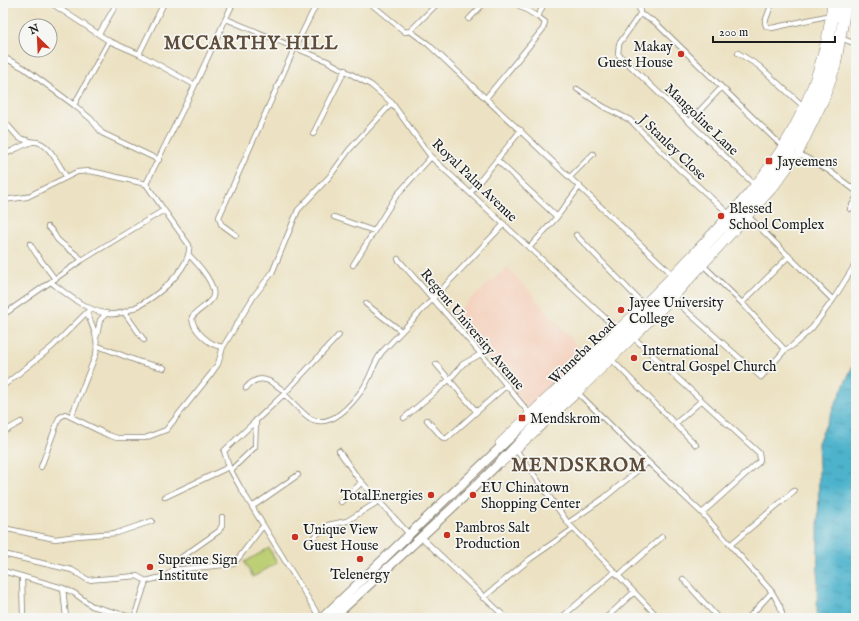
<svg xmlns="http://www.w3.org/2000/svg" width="859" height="621" viewBox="0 0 859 621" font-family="'IM FELL English',serif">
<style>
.built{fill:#f4d3c0}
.park{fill:#bbce71;stroke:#6c7546}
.water{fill:url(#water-ripples);stroke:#346874}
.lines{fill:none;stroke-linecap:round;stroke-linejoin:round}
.street-casing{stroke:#847f70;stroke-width:6}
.secondary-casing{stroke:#847f70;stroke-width:8}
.highway-casing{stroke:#847f70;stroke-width:10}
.street{stroke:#fff;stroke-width:4.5}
.secondary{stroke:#fff;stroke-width:7}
.highway{stroke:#fff;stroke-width:8}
.poi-dot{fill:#c8321e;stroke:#f6f6f2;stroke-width:1.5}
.labels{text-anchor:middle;stroke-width:3.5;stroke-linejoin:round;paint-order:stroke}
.poi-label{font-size:14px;fill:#1c1c1c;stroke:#f6f6f2;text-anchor:start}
.street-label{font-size:14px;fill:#1c1c1c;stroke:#f6f6f2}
.district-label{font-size:18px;font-weight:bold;letter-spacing:1px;fill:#5e4c3a;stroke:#f6f6f2}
</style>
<defs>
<pattern id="water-ripples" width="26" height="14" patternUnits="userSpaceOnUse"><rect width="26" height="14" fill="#4db3cc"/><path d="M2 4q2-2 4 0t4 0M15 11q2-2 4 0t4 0" fill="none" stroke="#3f91a5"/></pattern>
</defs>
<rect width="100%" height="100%" fill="#f6f6f2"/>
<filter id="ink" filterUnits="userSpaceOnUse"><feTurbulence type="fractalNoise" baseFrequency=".025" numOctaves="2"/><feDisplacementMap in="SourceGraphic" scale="8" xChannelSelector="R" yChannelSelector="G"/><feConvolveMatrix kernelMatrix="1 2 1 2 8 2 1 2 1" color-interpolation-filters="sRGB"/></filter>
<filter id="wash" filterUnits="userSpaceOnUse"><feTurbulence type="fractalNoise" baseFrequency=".012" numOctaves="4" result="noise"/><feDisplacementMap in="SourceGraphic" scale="16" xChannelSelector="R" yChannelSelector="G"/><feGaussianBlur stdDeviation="0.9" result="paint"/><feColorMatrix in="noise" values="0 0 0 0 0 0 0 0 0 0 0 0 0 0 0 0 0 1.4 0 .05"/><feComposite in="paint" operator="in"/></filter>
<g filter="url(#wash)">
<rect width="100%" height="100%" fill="#ece2c3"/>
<path class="built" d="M508 267 586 356 529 409 452 315Z"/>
<path class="park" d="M269 548 277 563 253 577 245 562Z"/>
<path class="water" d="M856 359V618H817L819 467 818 442Z"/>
</g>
<g filter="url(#ink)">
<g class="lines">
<defs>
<path id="street" d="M51 3 109 41 139 54 195 85
M370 3 405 32 410 31 438 3
M515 3 538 17
M639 3 640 14 619 44 618 54 754 184
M772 3 765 22 766 26 772 28 831 15
M640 14 655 22 782 146
M226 19 327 61 371 85 392 103 431 157 617 329
M469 19 484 3
M410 31 428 44 673 275
M99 34 117 3
M843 39 856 44
M738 53 759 66 803 106
M139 54 164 3
M3 57 24 68 74 105 91 119 102 133 159 160
M577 89 604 107 630 120 678 168 729 214
M486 98 543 29 545 22 538 17 544 3
M74 105 109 41
M3 120 19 138 33 142
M689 122 721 88
M313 134 345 70
M799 154 828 170 856 191
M3 155C12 151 23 145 32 142 48 139 59 166 66 176
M497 160 557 217
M570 177 593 154
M146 184 195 85 233 3
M471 192 521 130
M3 200 27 197 77 172 89 171 100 173 146 184 164 210 82 260 3 315
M850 209 856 198
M334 217 374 231
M749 217 833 300
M48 227C54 231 54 235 57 239 64 247 75 252 82 260
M236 235 221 224 219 217 295 47 317 3
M576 235 643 304
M30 244 37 255 55 279
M529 248 557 217 580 186
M189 255C197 263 221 289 211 300 205 307 197 311 192 317 192 330 210 346 223 347
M398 259 481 354 529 413
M353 265 396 196 431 157
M705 267 742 303 785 350
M51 282C68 295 86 311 109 314 135 317 193 273 189 245L164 210
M673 299 761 377 785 350 792 346 812 328 833 300 856 263
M742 303 789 256
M366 304 401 331
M124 312 144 340
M97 335 100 320 107 313
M98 346 140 362 164 368
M612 360 696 445
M436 364 476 411
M3 386 52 347 90 309
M246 388C259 372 272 381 285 392
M578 393 648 462 702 513 759 462 760 459 759 453 634 338
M284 394C291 400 305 417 313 420 333 427 352 404 362 390 371 378 373 363 382 352L504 224
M71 417 96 354C99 339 93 327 87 313
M404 418 450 379 463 364 481 354
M427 420 442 437 446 439 507 385
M675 424 701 401
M3 432 21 422
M339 451 357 477 409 534
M517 451 568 523 659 618
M41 467 59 418 65 414 108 435 117 438H145L166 430 211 374 218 364 223 347 254 296 272 273 298 210 330 176 349 150 392 103
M231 470 255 447 256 420
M165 497 229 467
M341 502 362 482
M252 507 298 475
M702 513 772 592 748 618
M568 523 604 498 648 462
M3 528 55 539 77 536 117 533 152 521
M420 536 506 618
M314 537 328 525 347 521 379 501
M730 545 794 491
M3 554 72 570 88 580 137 576 146 581
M173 570 234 564 263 526
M3 571 63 588 74 593 92 606 134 618
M22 576 23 618
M618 576 662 537
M683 579 718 618
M63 588 66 618
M772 592 780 606 783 618
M483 598 530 559 573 529
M134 618 146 581 166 576 173 570 182 557 219 531 222 525V517
M320 618 240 487 229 467 224 451 284 394 339 335
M561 618 614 572
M606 618 634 592"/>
<path id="secondary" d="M499 443C567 376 639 312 704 241 735 208 768 173 790 132 812 92 826 49 831 3
M502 463 578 393 673 299 775 187 799 154 825 100 837 66 848 3"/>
<path id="highway" d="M322 618 677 278 747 202 794 137 814 96 827 55 837 3
M333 618C387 568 442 519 495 467 514 448 532 427 552 409 593 369 635 330 676 289 757 208 833 123 844 3"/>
</defs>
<use href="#street" class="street-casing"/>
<use href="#secondary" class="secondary-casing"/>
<use href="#highway" class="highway-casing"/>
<use href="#street" class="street"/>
<use href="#secondary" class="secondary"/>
<use href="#highway" class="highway"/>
</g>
</g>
<g class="poi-dot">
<circle cx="681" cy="54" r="4"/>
<rect x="765" y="157" width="8" height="8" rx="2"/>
<circle cx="721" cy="216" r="4"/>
<circle cx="621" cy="310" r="4"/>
<circle cx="634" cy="358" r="4"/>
<rect x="518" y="414" width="8" height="8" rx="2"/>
<circle cx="431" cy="495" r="4"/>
<circle cx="473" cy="495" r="4"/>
<circle cx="447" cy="535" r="4"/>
<circle cx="295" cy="537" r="4"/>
<circle cx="360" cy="559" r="4"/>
<circle cx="150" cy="567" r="4"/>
</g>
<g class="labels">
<g class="poi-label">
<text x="673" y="51" text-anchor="end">Makay<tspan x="673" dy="16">Guest House</tspan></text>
<text x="777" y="166">Jayeemens</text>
<text x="729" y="213">Blessed<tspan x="729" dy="16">School Complex</tspan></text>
<text x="629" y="307">Jayee University<tspan x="629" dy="16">College</tspan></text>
<text x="642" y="355">International<tspan x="642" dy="16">Central Gospel Church</tspan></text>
<text x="530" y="423">Mendskrom</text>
<text x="481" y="492">EU Chinatown<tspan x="481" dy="16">Shopping Center</tspan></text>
<text x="423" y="500" text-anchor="end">TotalEnergies</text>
<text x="455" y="532">Pambros Salt<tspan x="455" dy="16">Production</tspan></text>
<text x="303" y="534">Unique View<tspan x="303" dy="16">Guest House</tspan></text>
<text x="158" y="564">Supreme Sign<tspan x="158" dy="16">Institute</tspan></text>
<text x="360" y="579" text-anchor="middle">Telenergy</text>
</g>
<g class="street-label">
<text transform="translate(702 119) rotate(44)" y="5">Mangoline Lane</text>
<text transform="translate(673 147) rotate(44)" y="5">J Stanley Close</text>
<text transform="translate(475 180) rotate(44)" y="5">Royal Palm Avenue</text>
<text transform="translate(473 329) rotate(50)" y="5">Regent University Avenue</text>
<text transform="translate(582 351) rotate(-44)" y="5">Winneba Road</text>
</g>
<g class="district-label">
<text x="251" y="49">MCCARTHY HILL</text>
<text x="579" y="471">MENDSKROM</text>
</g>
</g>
<rect width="859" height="621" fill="none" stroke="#f6f6f2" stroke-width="16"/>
<g transform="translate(38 38) rotate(336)"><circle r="19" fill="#f6f6f2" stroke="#9f9f9c"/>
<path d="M0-3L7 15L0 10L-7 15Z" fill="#c8321e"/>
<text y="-6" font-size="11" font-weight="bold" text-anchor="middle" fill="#1c1c1c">N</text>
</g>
<path d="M713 36v6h122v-6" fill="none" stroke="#1c1c1c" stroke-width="2"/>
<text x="719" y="36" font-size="12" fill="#1c1c1c" stroke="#f6f6f2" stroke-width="3" paint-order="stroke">200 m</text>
</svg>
